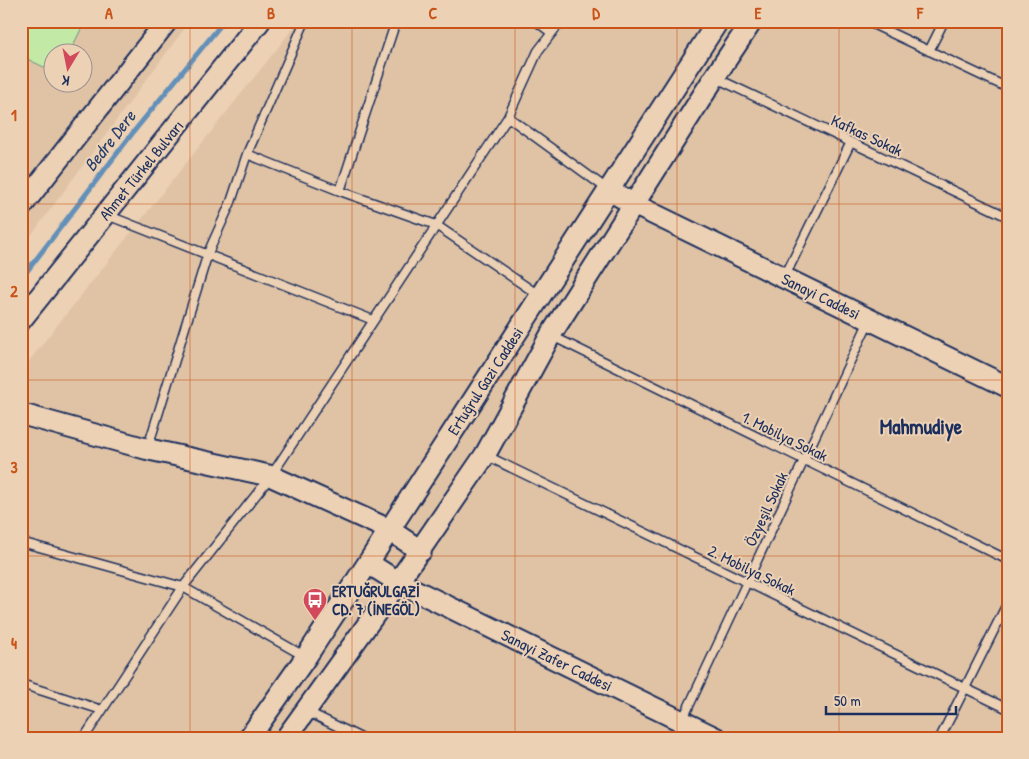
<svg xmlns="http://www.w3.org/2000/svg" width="1029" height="759" viewBox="0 0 1029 759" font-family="'Patrick Hand',sans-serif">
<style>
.built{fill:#e0c3a5;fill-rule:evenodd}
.green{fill:#c2eaa6;stroke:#6e8c82}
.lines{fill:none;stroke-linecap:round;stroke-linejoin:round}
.stream{stroke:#6490b9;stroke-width:5}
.lane-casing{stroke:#1b2f5e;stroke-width:11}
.secondary-casing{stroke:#1b2f5e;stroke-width:24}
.lane{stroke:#edd1b4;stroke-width:8}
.secondary{stroke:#edd1b4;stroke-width:20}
.grid{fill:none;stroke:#c95318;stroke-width:1;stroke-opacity:0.55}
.labels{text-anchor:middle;stroke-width:4;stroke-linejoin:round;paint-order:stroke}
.street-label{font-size:16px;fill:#1b2f5e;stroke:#edd1b4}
.poi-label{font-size:16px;font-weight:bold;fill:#1b2f5e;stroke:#edd1b4;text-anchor:start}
.water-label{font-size:18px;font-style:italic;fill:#273f6d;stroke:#edd1b4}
.district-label{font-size:21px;font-weight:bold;fill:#1b2f5e;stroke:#edd1b4}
.neatline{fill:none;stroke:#c95318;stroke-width:2}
.grid-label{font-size:16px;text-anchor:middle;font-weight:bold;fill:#c95318}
</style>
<rect width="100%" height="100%" fill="#edd1b4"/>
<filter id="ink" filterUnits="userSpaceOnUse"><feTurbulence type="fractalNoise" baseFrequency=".02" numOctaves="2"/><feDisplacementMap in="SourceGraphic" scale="10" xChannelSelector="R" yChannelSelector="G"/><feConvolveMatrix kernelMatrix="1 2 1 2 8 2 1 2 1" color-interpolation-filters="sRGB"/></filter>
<g filter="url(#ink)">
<path class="built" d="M21 21H190L21 249ZM52 52H82V82H52Z
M299 21H1008V738H21V371Z"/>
<path class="green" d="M21 21H85L70 52H52V71L21 56Z"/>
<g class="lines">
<path class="stream" d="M21 279 135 130 224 21"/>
<defs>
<path id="lane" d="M536 21 552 33
M866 21 1008 88
M929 51 944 21
M716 78 1008 217
M508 117 607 189
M247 154 340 191 436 225 540 296
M340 191 396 21
M107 215 373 320
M785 276 851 142
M552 336 1008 560
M148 447 208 253 231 202 247 154 305 21
M485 455 1008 709
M21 542 183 587 304 656
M21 684 102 710
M306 711 361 738
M84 738 183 587 271 476 508 117 538 51 561 21
M674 738 869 321
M940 738 1008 602"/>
<path id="secondary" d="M609 190 635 205 1008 387
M21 207 167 21
M21 320 260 21
M21 414 147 449 271 476 388 529 421 551
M368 563 398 582 716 738
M249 738 306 657 368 563 718 21
M286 738 398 582 485 455 550 336 714 78 752 21"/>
</defs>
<use href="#lane" class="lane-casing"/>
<use href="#secondary" class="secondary-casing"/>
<use href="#lane" class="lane"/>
<use href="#secondary" class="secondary"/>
</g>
</g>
<path class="grid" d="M190 21V738M352 21V738M515 21V738M677 21V738M839 21V738M21 204H1008M21 380H1008M21 556H1008"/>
<defs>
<symbol id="bus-pin" viewBox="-11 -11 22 30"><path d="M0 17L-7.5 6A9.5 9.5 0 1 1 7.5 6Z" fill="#d1495b" stroke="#edd1b4"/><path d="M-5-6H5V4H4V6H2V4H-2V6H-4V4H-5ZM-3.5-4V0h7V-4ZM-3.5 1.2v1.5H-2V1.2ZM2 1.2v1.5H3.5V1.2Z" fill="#fff"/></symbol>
</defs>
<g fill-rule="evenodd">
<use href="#bus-pin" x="301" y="586" width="28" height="38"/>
</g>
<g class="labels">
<g class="street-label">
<text transform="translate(867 135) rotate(25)" y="6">Kafkas Sokak</text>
<text transform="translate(141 170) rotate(-51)" y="6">Ahmet Türkel Bulvarı</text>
<text transform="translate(821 296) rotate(26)" y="6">Sanayi Caddesi</text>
<text transform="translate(485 381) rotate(-57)" y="6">Ertuğrul Gazi Caddesi</text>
<text transform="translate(785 436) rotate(26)" y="6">1. Mobilya Sokak</text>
<text transform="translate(766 509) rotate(-65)" y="6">Özyeşil Sokak</text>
<text transform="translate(752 570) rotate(26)" y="6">2. Mobilya Sokak</text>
<text transform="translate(557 660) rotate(26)" y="6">Sanayi Zafer Caddesi</text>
</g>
<g class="poi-label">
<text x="332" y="597">ERTUĞRULGAZİ<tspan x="332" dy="18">CD. 7 (İNEGÖL)</tspan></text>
</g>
<g class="water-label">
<text transform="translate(110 141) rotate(-52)" y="6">Bedre Dere</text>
</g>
<g class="district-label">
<text x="921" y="434">Mahmudiye</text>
</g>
</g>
<rect width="1029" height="759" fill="none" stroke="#edd1b4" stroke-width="55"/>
<g transform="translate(68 68) rotate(190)"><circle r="24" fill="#edd1b4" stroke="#999092"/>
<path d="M0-4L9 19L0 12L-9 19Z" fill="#d1495b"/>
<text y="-8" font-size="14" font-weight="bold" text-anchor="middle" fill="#1b2f5e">K</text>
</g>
<path d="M826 706v8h130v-8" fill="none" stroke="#1b2f5e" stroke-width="2.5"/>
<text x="834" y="706" font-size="15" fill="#1b2f5e" stroke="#edd1b4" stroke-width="4" paint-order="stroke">50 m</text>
<rect x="28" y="28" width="974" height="704" class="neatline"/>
<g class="grid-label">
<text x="109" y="19">A</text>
<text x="271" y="19">B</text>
<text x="433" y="19">C</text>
<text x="596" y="19">D</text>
<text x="758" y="19">E</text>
<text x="920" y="19">F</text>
<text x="14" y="121">1</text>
<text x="14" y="297">2</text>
<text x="14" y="473">3</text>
<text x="14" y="649">4</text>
</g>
</svg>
